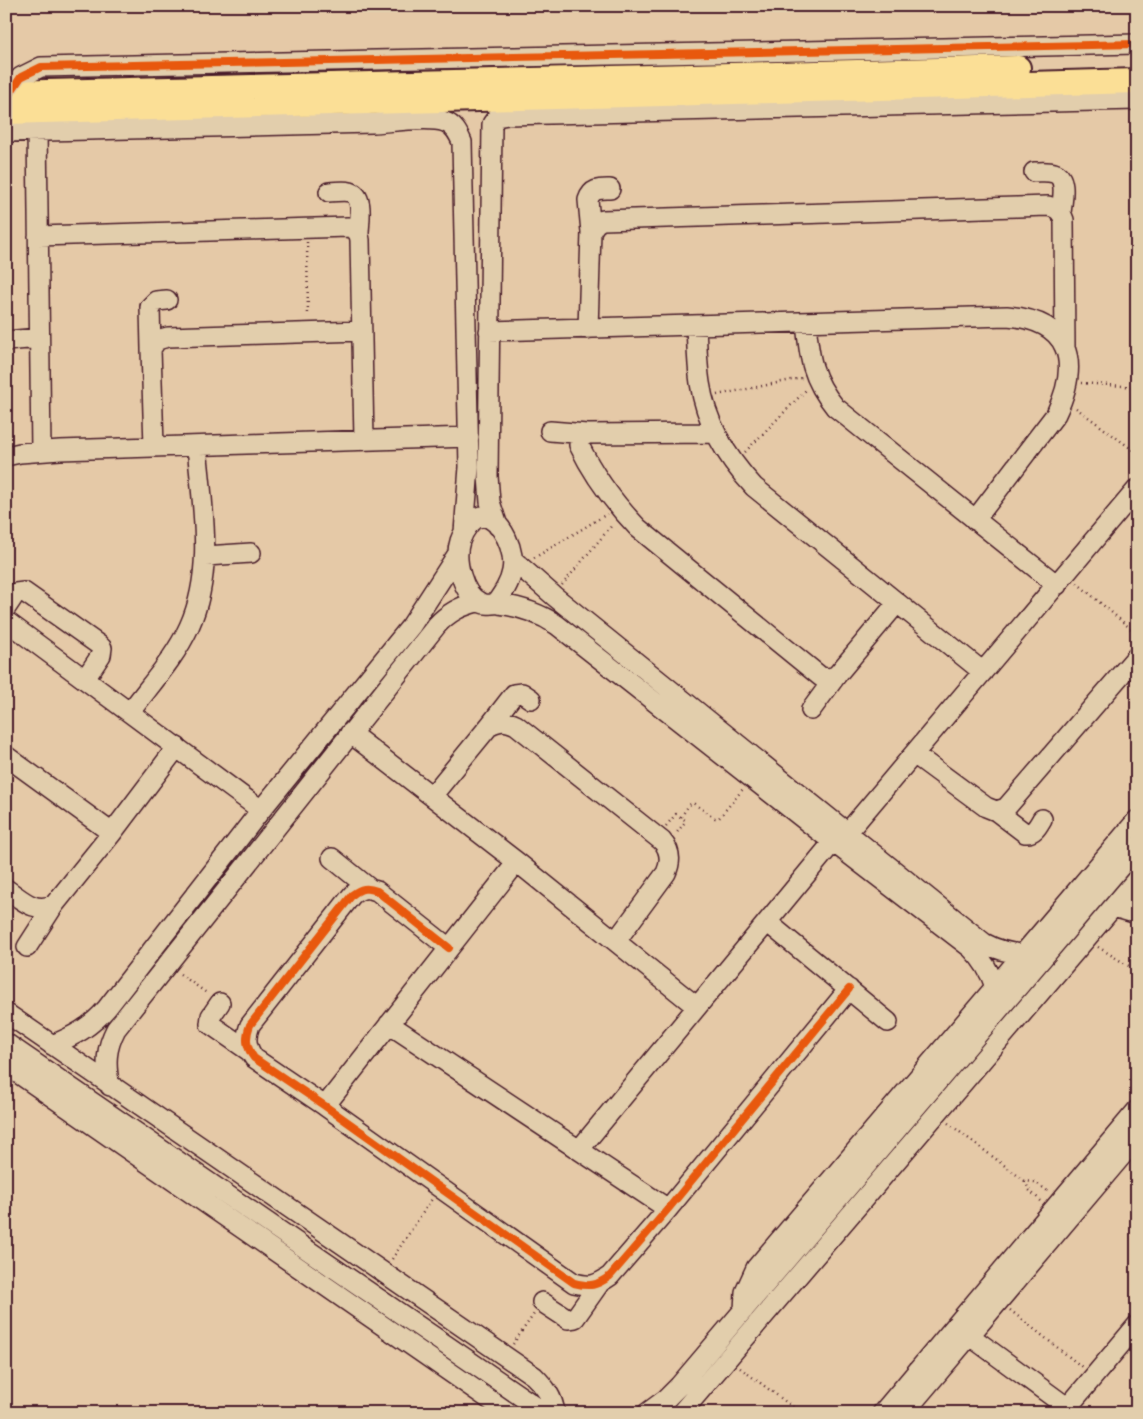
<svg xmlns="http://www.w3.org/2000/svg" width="1143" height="1419" viewBox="0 0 1143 1419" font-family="'Shantell Sans',sans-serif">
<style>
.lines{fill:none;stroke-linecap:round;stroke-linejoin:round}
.minor-casing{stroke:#4a1f2b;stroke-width:22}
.major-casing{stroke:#4a1f2b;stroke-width:28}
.path{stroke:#4a1f2b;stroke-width:2.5;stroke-dasharray:1 4;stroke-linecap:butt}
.minor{stroke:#e2ceac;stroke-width:19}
.major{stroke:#fbdf96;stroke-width:24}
.cycleway-casing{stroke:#e2ceac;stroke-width:11}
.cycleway{stroke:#e8590c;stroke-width:8}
</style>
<rect width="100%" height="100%" fill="#e5c9a7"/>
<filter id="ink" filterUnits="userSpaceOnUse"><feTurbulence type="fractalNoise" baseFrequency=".02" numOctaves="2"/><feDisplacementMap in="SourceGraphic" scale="10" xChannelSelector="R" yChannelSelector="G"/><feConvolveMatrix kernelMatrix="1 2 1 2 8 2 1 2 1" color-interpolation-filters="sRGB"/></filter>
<g filter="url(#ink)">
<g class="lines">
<defs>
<path id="minor" d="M10 93 21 77 41 67 1137 44
M37 131 41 451
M6 132 373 123C391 122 429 116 445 122 454 125 458 133 462 142L469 467 464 532
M1034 172C1041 172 1048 171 1054 173 1068 177 1062 202 1061 213
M329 192C336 192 344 190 350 192 365 196 359 222 359 234
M591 232 588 200C592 188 600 189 610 189
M38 236 348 227C356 229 359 232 360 240L364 440
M806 322C809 357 812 379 835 407L1057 585
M696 325C697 344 697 364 700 383 706 423 727 458 754 487L983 672
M588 329 591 232C594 225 597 222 603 220L1048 206C1057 208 1061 211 1064 220L1065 348
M489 331 1007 316C1070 321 1081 361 1056 414L975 520
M6 341 39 338
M151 349 150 307 156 301 167 300
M550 431 587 434
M715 433 587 434 581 438 579 445C594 476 614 503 638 528L821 677 829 678 836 676 897 603
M154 447 151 349 157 340 168 337 362 331
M6 456 20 453 60 450 469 437
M498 526 490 502 488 476 492 124 497 117 508 115 1137 100
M206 556 251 553
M513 560 554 596 984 943C997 950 1008 953 1023 954
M496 603C503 593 510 583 512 571 516 553 503 519 482 516 471 519 464 530 460 541 454 559 462 595 481 603 487 606 493 603 499 604 521 607 539 613 557 625L833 842 971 948C983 960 990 971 995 987
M6 608 16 593 24 592 99 645 102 648 101 655 85 679
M6 621 261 810
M811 710 836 676
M130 712C150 685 175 658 189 627 215 570 202 506 197 446
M490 725 514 694 522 693 531 699
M350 733 517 862 697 1007
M914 754 986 807 996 811 1006 808 1137 656
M6 756 112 833
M432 796 490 725C500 720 506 720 516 725L662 841C671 851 671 862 666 873L616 941
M996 811 1025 833C1034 834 1038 826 1042 819
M847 833 1137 489
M332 858 369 888
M6 889C23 900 33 913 54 905L112 833 177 747
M1113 907 1137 914
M767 922 888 1022
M27 947 54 905
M449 948 377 891C367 887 361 888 352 895L250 1025C245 1038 246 1047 254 1058L325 1106 574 1283C590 1287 596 1286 610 1276L668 1209 849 989
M220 1003 211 1016 210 1024 249 1051
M6 1013 534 1376C545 1387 553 1397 555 1413
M389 1024 668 1209
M6 1043 545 1413
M52 1045C74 1036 91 1027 107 1008L261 810 411 626 457 555
M6 1065 509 1413
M110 1086C105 1064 106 1048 116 1029L437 625C449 612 461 606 477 602
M325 1106 517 862
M579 1150 833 842
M542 1302 568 1319 575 1318 599 1284
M744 1310 745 1292 756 1268 1137 820
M970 1336 1075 1413
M1068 1407 1137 1325
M647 1413 666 1399 679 1386 1137 847
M681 1413 1137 879
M882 1413 1137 1110
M904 1413 1137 1138"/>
<path id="major" d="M6 93 1018 68
M6 112 1137 81"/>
</defs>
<use href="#minor" class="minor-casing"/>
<use href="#major" class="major-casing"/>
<path class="path" d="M307 242 308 317
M1081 383 1137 387
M717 395 802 378
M1076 408 1137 453
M745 452 806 390
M534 558 607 514
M1077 583 1137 634
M562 585 613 524
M681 817 689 805 693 803 715 818H719L743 789
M666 826 676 814 685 820V822L675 835
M1098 947 1137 971
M180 974 208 994
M948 1123 1025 1181
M1041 1201 1029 1190 1025 1181 1035 1182 1049 1192
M392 1259 432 1199
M1010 1310 1082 1367
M513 1344 534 1314
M740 1368 801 1413"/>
<use href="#minor" class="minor"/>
<use href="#major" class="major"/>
<defs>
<path id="cycleway" d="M10 93 21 77 41 67 1137 44
M449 948 377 891C367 887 361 888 352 895L250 1025C245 1038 246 1047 254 1058L325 1106 574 1283C590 1287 596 1286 610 1276L668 1209 849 989"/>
</defs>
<use href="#cycleway" class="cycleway-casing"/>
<use href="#cycleway" class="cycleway"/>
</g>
</g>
<rect width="1143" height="1419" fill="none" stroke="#e2ceac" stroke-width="25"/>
<rect x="12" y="12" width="1118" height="1394" fill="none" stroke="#4a1f2b" stroke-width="2" filter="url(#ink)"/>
</svg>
